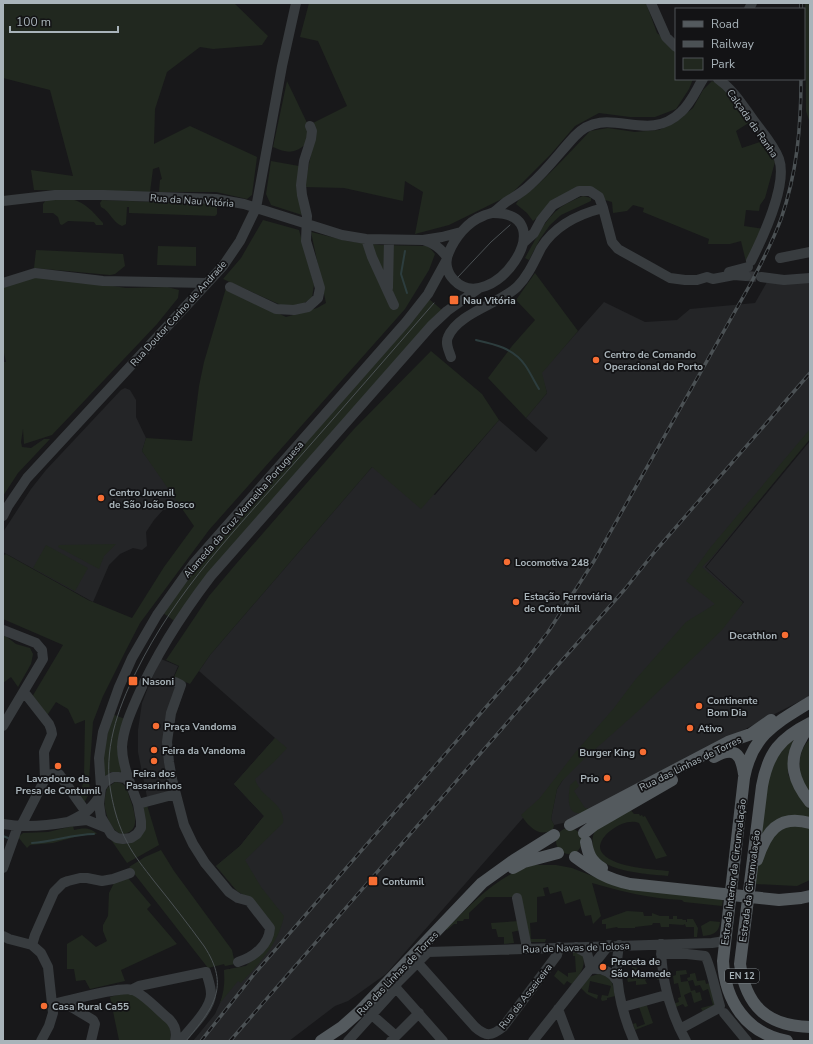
<svg xmlns="http://www.w3.org/2000/svg" width="813" height="1044" viewBox="0 0 813 1044" font-family="'Nunito Sans',sans-serif">
<style>
.built{fill:#242527}
.green{fill:#21281f}
.lines{fill:none;stroke-linecap:round;stroke-linejoin:round}
.stream{stroke:#2d3d3e;stroke-width:2}
.minor-tunnel{stroke:#35373a;stroke-width:10;stroke-dasharray:10 5;stroke-linecap:butt}
.minor{stroke:#383c3f;stroke-width:10}
.major{stroke:#545a5e;stroke-width:12}
.tram{stroke:#4b5154;stroke-width:1}
.rail-casing{stroke:#4b5154;stroke-width:3.5}
.rail{stroke:#131315;stroke-width:2;stroke-dasharray:6;stroke-linecap:butt}
.poi-dot{fill:#f76e33;stroke:#131315;stroke-width:1.5}
.labels{text-anchor:middle;stroke-width:3.5;stroke-linejoin:round;paint-order:stroke}
.shield{fill:#131315;stroke:#7c8488;stroke-width:1}
.shield-label{font-size:9px;font-weight:bold;fill:#a9b4ba}
.street-label{font-size:10px;fill:#a9b4ba;stroke:#131315}
.poi-label{font-size:10px;font-weight:bold;fill:#a9b4ba;stroke:#131315;text-anchor:start}
</style>
<rect width="100%" height="100%" fill="#18181a"/>
<path class="built" d="M810 281V438L705 567 743 602 694 653 714 636 744 602 706 567 810 441V696L643 781 572 821 554 825 551 819 557 789 580 753 386 974 348 1001 335 1006 289 1041H193L215 1014 220 1003 224 993 225 981 224 970 246 966 265 949 272 938 275 927 251 899 237 891 216 866 240 846 264 816 234 784 275 738 199 671 210 655 372 467 435 495 499 420 536 452 548 438 526 418 547 393 541 373 604 302 645 322 677 320 690 309 755 303 767 282Z
M125 388 130 390 136 400V417L146 438 142 451 184 507 163 510 154 520 146 532 147 546 142 550 133 548 120 554 109 565 93 602 3 552V532L31 489 46 470 121 390Z
M161 659 178 666 173 678 186 684 174 720 171 743 173 762 179 789 147 797 138 752V730L142 703 151 680Z"/>
<path class="green" d="M3 3H234L268 36 262 45 213 49 200 47 167 72 155 109 154 144 190 126 257 157 252 195 247 199 216 192H159L160 180 162 179 159 167 153 169 150 192 34 190 31 170 73 176 50 90 3 78Z
M309 3H646L657 33 676 49V79H693L689 89 676 109 655 117H630L599 113 575 126 551 154 510 195 449 225 415 234 423 192 405 181 403 201 344 188 304 187 315 136 313 123 347 106 318 41 300 37Z
M805 3H810V123L806 111Z
M287 81 309 127 305 145C293 154 287 153 273 147Z
M712 81 721 85 750 122 736 131 742 148 763 141 775 162 765 198 760 205 759 211 746 210 744 226 764 229 747 266 741 241 730 244H708L709 239 643 212 644 208 633 205 627 211 613 213 612 202 605 200 595 189 539 216 533 221 527 213 516 204C520 196 528 193 535 187 554 170 572 150 590 131L608 128 635 132 659 130 676 122 693 108 703 90Z
M271 161 299 166 302 215 271 205 266 194Z
M583 196 591 198V201L561 215 550 225 540 239 529 260 525 258C535 241 544 219 561 207 567 203 575 199 583 196Z
M71 199C85 202 93 212 103 223V225H96L94 222 68 221 62 225 60 224 58 217 53 213H43V204L46 200Z
M102 200 213 204 217 205V214L215 216 129 213V207H127L126 224 122 226C112 222 111 212 101 207L100 203Z
M263 220 299 230 314 285 312 298 301 305 283 306 223 279 241 258Z
M311 232 347 241 380 245 428 246 435 254 429 270 405 309 209 530 140 623 124 654 103 696 93 722 89 780 90 792 84 803 80 798 84 777 85 720 75 724 68 709 56 702 46 717 32 697 63 645 3 619V556L6 554 88 600 132 618 164 567 194 526 142 451 146 438 192 441 199 386 204 362 226 288 286 317 317 308 326 303Z
M158 246 196 247V266L157 265Z
M36 250 123 254 125 266 115 274 110 275 34 268Z
M535 273 578 331 542 373 547 393 526 418 488 378 512 346 535 320 516 300Z
M29 276 64 278 126 288 167 287 179 290 178 298 157 324 52 435 24 444 23 429 21 442 22 447 31 448 44 439H50L18 473 3 496V362H6L3 349V284Z
M429 299 442 310 176 622 163 613 194 569 416 317Z
M431 351 482 394 499 420 421 509 372 467 210 655 190 684 174 677 179 666 166 660 209 596 236 564 354 429Z
M810 429V439L712 557 702 567 743 603 722 630 637 712 583 760 562 781 557 789 551 819 554 825 553 829C540 839 528 826 521 815L539 799 574 754 614 708 635 680 686 622 715 604 686 581 710 548Z
M116 544 104 556 99 569 58 547 59 545Z
M46 545 88 568 75 591 33 568Z
M3 634 16 644 30 648 33 654 31 664 18 687 11 677 3 683Z
M112 714 125 719 122 772H111L104 777 103 756Z
M799 732 788 766V774L793 785 810 810V880L797 886 755 884 768 779 779 752Z
M275 738 287 748 274 762 255 779C259 797 286 803 283 823L245 860 261 887 284 916C279 943 259 964 241 983L238 981 220 1003C224 992 225 982 224 970L246 966 265 949 272 938 275 927 251 899 237 891 216 866 240 846 264 816 234 784Z
M810 739V794C797 777 795 754 810 739Z
M576 780 579 786 574 791 585 808 592 809C568 821 567 805 570 785Z
M115 782C124 782 127 788 129 796 132 804 136 815 135 823 134 831 126 836 119 833 113 830 107 819 106 812 103 804 105 796 107 788Z
M147 805 159 845 127 863 105 831C115 841 119 847 134 842L144 807Z
M630 809 634 814H639L640 816 642 815 643 817 645 816 667 856 656 859 639 823C623 816 590 841 603 854 616 868 651 869 669 871L668 876C648 874 597 872 593 848 592 841 592 835 596 830 602 825 622 814 630 809Z
M73 826 74 830C82 828 91 827 97 834L82 835 53 843 30 845 27 848 18 837 23 833 48 832Z
M556 841a13 13 0 1 1 26 0a13 13 0 1 1-26 0Z
M161 850 174 871 232 950 235 964 225 966 224 964 208 968 129 867 145 857Z
M534 865H556L572 868 605 881 723 899 722 906 684 902 682 900C651 899 621 891 592 883L601 916 593 924 591 915 585 916 580 899 565 904 561 891 550 894 548 887 543 888 545 896 537 897V922L530 923 531 939H546L545 942H529L515 897H486L469 913V919H464L463 921H457V924H454L447 930 446 929C472 904 498 874 534 865Z
M128 878 151 905 147 909 177 944 121 970 125 981 90 989 85 980 76 981 74 969H67V944L82 935 96 947 107 941 103 931V925L108 916 109 893 115 881Z
M627 911 643 912 644 916H652V913L660 916H669V919H673V916H677V919H682L683 920H686V922H687V919H693L698 928 697 937H694V927H686L685 924 683 925 669 924V927H661L660 923H653L652 925 635 927V928H618L617 927 606 929V924H602V920Z
M519 921 521 930 512 932 514 943 504 944V937H498L496 929H492L491 923Z
M710 921 720 922C719 933 713 935 703 936L701 926Z
M573 952H577L583 956C586 968 579 975 572 984L567 981 564 985 554 976 558 970 568 977V973L576 972 575 956H573Z
M632 967 638 968V972H641V974L659 973 660 980H657V977L652 978 651 976 645 980 647 984 636 985V981L628 982 627 978H633Z
M686 970 687 974 680 975 681 982 688 981 687 978 690 977V974L695 973 697 981 705 980 706 984 710 983 717 1004 704 1014 701 1008 713 1005 708 989 703 991 700 985 695 986 693 980 688 981 691 991 695 990 696 993 700 992 702 1000 694 1003 691 992 684 995 688 1006 685 1007 683 1004 676 1007 672 1004 679 1002 678 998 681 997 678 983 674 984 673 976 676 975V971Z
M598 974C612 976 613 983 615 996L607 998V1000L602 1001 601 999 602 995 608 996 611 986 590 981 588 992 598 995 597 999 587 994 581 988 589 977Z
M126 993 136 995 167 1021 170 1029 171 1041H124L119 1040 110 997Z
M646 1003 653 1023 635 1030 633 1024 636 1023 637 1027 645 1024 638 1004Z"/>
<g class="lines">
<path class="stream" d="M405 251 401 274 407 293
M476 340C494 344 513 348 525 365 530 372 534 381 539 389
M3 836 8 838
M32 843C53 842 73 834 94 834"/>
<path class="minor-tunnel" d="M746 276 761 277"/>
<path class="minor" d="M651 3 666 37 676 47
M749 9 752 3
M718 79C734 90 743 106 754 121 763 133 774 145 779 159 788 184 762 239 751 261
M3 201 55 195H104L216 199 244 204 342 235 366 239 423 240 442 237 461 232
M493 213C566 213 491 319 454 280 447 273 444 262 449 252 455 238 467 222 483 216 486 214 491 214 494 212 498 209 502 205 506 202 514 197 523 192 530 185 547 170 560 152 575 136 607 102 646 146 681 112 691 103 696 90 703 79
M366 239 372 257 394 305
M423 240C434 243 440 248 447 257
M523 243 534 233 541 220 553 205 579 191H590L599 197 603 208 612 242 618 249 670 278 685 280H697L707 277 713 279 734 275 746 276
M780 258 810 252
M729 272 748 267
M761 277 784 280 810 278
M3 283 35 273 103 281 207 283
M230 287 276 309 294 310 308 307 318 298 320 288 306 241 307 216 302 195 301 185 304 161 311 139 312 131 310 126
M388 288 389 240
M451 357C449 351 445 343 448 337 458 313 499 304 517 287 528 276 534 262 541 248 555 225 579 214 603 208
M3 516 8 506 27 478 223 266 240 241 256 208 282 66 296 3
M3 630 36 643 42 650 43 659 3 726
M175 682 181 685 171 713 167 742 169 762 172 779 184 825 193 844 205 863 229 892 238 898 249 901 270 928C269 945 254 957 238 962
M45 779 52 774H59L86 812
M130 783C126 772 122 760 122 747 123 730 130 714 137 698 156 654 182 614 211 576L431 326 447 311 478 289
M101 788 105 782 113 777H118L125 778 130 783 138 804 141 821V828L137 834 131 838 123 839 117 838 111 834 101 817 99 804 101 788 99 758 103 732 119 687 132 658 157 615 194 563 406 322 428 294 446 261
M99 797C89 812 84 814 68 822L87 820 107 828
M138 804 176 794
M3 824C25 828 46 826 68 822
M21 826 45 779 44 752 52 734 51 729 49 724 24 692
M3 868 18 826
M517 898 527 948
M3 936 9 939 32 945 41 953 48 967 53 1013 49 1026 41 1041
M661 944C661 980 669 1010 686 1041
M32 945 35 935 54 892 63 883 68 881 80 878H87L102 881 113 879 130 873
M619 945C613 978 621 1011 634 1041
M576 947 587 953 591 969
M661 954H687L705 956C709 960 717 997 720 1006
M417 962 475 1027C486 1037 492 1036 503 1027L557 955 559 947
M591 969C602 968 611 971 617 981
M396 988 443 1041
M131 990 139 986 206 972C208 979 211 986 211 994 211 1009 189 1030 180 1041
M63 1002 93 1020 95 1024 91 1041
M53 1004C69 1001 120 986 133 990 145 995 159 1011 169 1019 175 1025 177 1033 175 1041
M623 1007 666 995
M558 1009 570 1041
M724 1013 747 1041
M372 1015 396 1036
M680 1029 717 1009
M348 1041 396 988 397 983 428 952 712 943 725 941
M391 1041 419 1013
M533 1041 609 945"/>
<path class="major" d="M810 723C780 738 768 753 762 786L740 964C746 1006 767 1026 810 1027
M810 726C807 730 803 734 801 739 787 762 794 782 810 802
M714 757C734 746 741 753 744 774
M570 825 728 742 751 734 771 720
M584 833 594 825 672 780
M586 842C588 854 591 861 602 868
M575 857C594 871 607 879 630 884L779 900 801 898 810 896
M757 860C766 832 778 814 810 823
M513 868 524 862 558 853
M321 1041 342 1027 360 1011 482 883 514 860 554 835
M787 1041C746 1033 725 1001 723 961L744 778C752 735 776 723 810 702"/>
<path class="tram" d="M458 277 491 242 510 225
M186 1041C213 1008 231 987 204 946 188 924 171 902 154 881 144 868 134 856 127 842 119 827 114 810 111 793 103 751 117 710 136 672 176 590 237 528 297 460 343 408 388 356 434 303"/>
<defs>
<path id="rail" d="M801 3V9
M201 1041 255 973 520 668 548 632 594 561 751 283C762 262 773 241 781 219 797 173 801 127 801 79
M230 1041 520 708 625 589 657 549 810 373"/>
</defs>
<use href="#rail" class="rail-casing"/>
<use href="#rail" class="rail"/>
</g>
<g class="poi-dot">
<rect x="449" y="295" width="10" height="10" rx="2"/>
<circle cx="596" cy="360" r="4"/>
<circle cx="101" cy="498" r="4"/>
<circle cx="507" cy="562" r="4"/>
<circle cx="516" cy="602" r="4"/>
<circle cx="785" cy="635" r="4"/>
<rect x="128" y="676" width="10" height="10" rx="2"/>
<circle cx="699" cy="706" r="4"/>
<circle cx="156" cy="726" r="4"/>
<circle cx="690" cy="728" r="4"/>
<circle cx="154" cy="750" r="4"/>
<circle cx="643" cy="752" r="4"/>
<circle cx="154" cy="761" r="4"/>
<circle cx="58" cy="766" r="4"/>
<circle cx="607" cy="778" r="4"/>
<rect x="368" y="876" width="10" height="10" rx="2"/>
<circle cx="603" cy="967" r="4"/>
<circle cx="44" cy="1006" r="4"/>
</g>
<g class="labels">
<rect class="shield" x="725" y="969" width="34" height="14" rx="3"/>
<g class="shield-label">
<text x="742" y="979">EN 12</text>
</g>
<g class="street-label">
<text transform="translate(753 123) rotate(55)" y="4">Calçada da Ranha</text>
<text transform="translate(192 200) rotate(4)" y="4">Rua da Nau Vitória</text>
<text transform="translate(178 313) rotate(-48)" y="4">Rua Doutor Corino de Andrade</text>
<text transform="translate(243 509) rotate(-49)" y="4">Alameda da Cruz Vermelha Portuguesa</text>
<text transform="translate(690 763) rotate(-26)" y="4">Rua das Linhas de Torres</text>
<text transform="translate(733 872) rotate(-83)" y="4">Estrada Interior da Circunvalação</text>
<text transform="translate(749 886) rotate(-83)" y="4">Estrada da Circunvalação</text>
<text transform="translate(576 947) rotate(-2)" y="4">Rua de Navas de Tolosa</text>
<text transform="translate(397 973) rotate(-46)" y="4">Rua das Linhas de Torres</text>
<text transform="translate(525 996) rotate(-52)" y="4">Rua da Asseiceira</text>
</g>
<g class="poi-label">
<text x="463" y="304">Nau Vitória</text>
<text x="604" y="358">Centro de Comando<tspan x="604" dy="12">Operacional do Porto</tspan></text>
<text x="109" y="496">Centro Juvenil<tspan x="109" dy="12">de São João Bosco</tspan></text>
<text x="515" y="566">Locomotiva 248</text>
<text x="524" y="600">Estação Ferroviária<tspan x="524" dy="12">de Contumil</tspan></text>
<text x="777" y="639" text-anchor="end">Decathlon</text>
<text x="142" y="685">Nasoni</text>
<text x="707" y="704">Continente<tspan x="707" dy="12">Bom Dia</tspan></text>
<text x="164" y="730">Praça Vandoma</text>
<text x="698" y="732">Ativo</text>
<text x="162" y="754">Feira da Vandoma</text>
<text x="635" y="756" text-anchor="end">Burger King</text>
<text x="154" y="777" text-anchor="middle">Feira dos<tspan x="154" dy="12">Passarinhos</tspan></text>
<text x="58" y="782" text-anchor="middle">Lavadouro da<tspan x="58" dy="12">Presa de Contumil</tspan></text>
<text x="599" y="782" text-anchor="end">Prio</text>
<text x="382" y="885">Contumil</text>
<text x="611" y="965">Praceta de<tspan x="611" dy="12">São Mamede</tspan></text>
<text x="52" y="1010">Casa Rural Ca55</text>
</g>
</g>
<rect width="813" height="1044" fill="none" stroke="#a9b4ba" stroke-width="8"/>
<rect x="675" y="8" width="130" height="72" fill="#131315" stroke="#4f5357"/>
<rect x="683" y="21" width="20" height="6" fill="#545a5e" stroke="#4f5357"/>
<text x="711" y="28" font-size="12" fill="#a9b4ba">Road</text>
<rect x="683" y="41" width="20" height="6" fill="#4b5154" stroke="#4f5357"/>
<text x="711" y="48" font-size="12" fill="#a9b4ba">Railway</text>
<rect x="683" y="58" width="20" height="12" fill="#21281f" stroke="#4f5357"/>
<text x="711" y="68" font-size="12" fill="#a9b4ba">Park</text>
<path d="M10 26v6h108v-6" fill="none" stroke="#a9b4ba" stroke-width="2"/>
<text x="16" y="26" font-size="12" fill="#a9b4ba" stroke="#131315" stroke-width="3" paint-order="stroke">100 m</text>
</svg>
